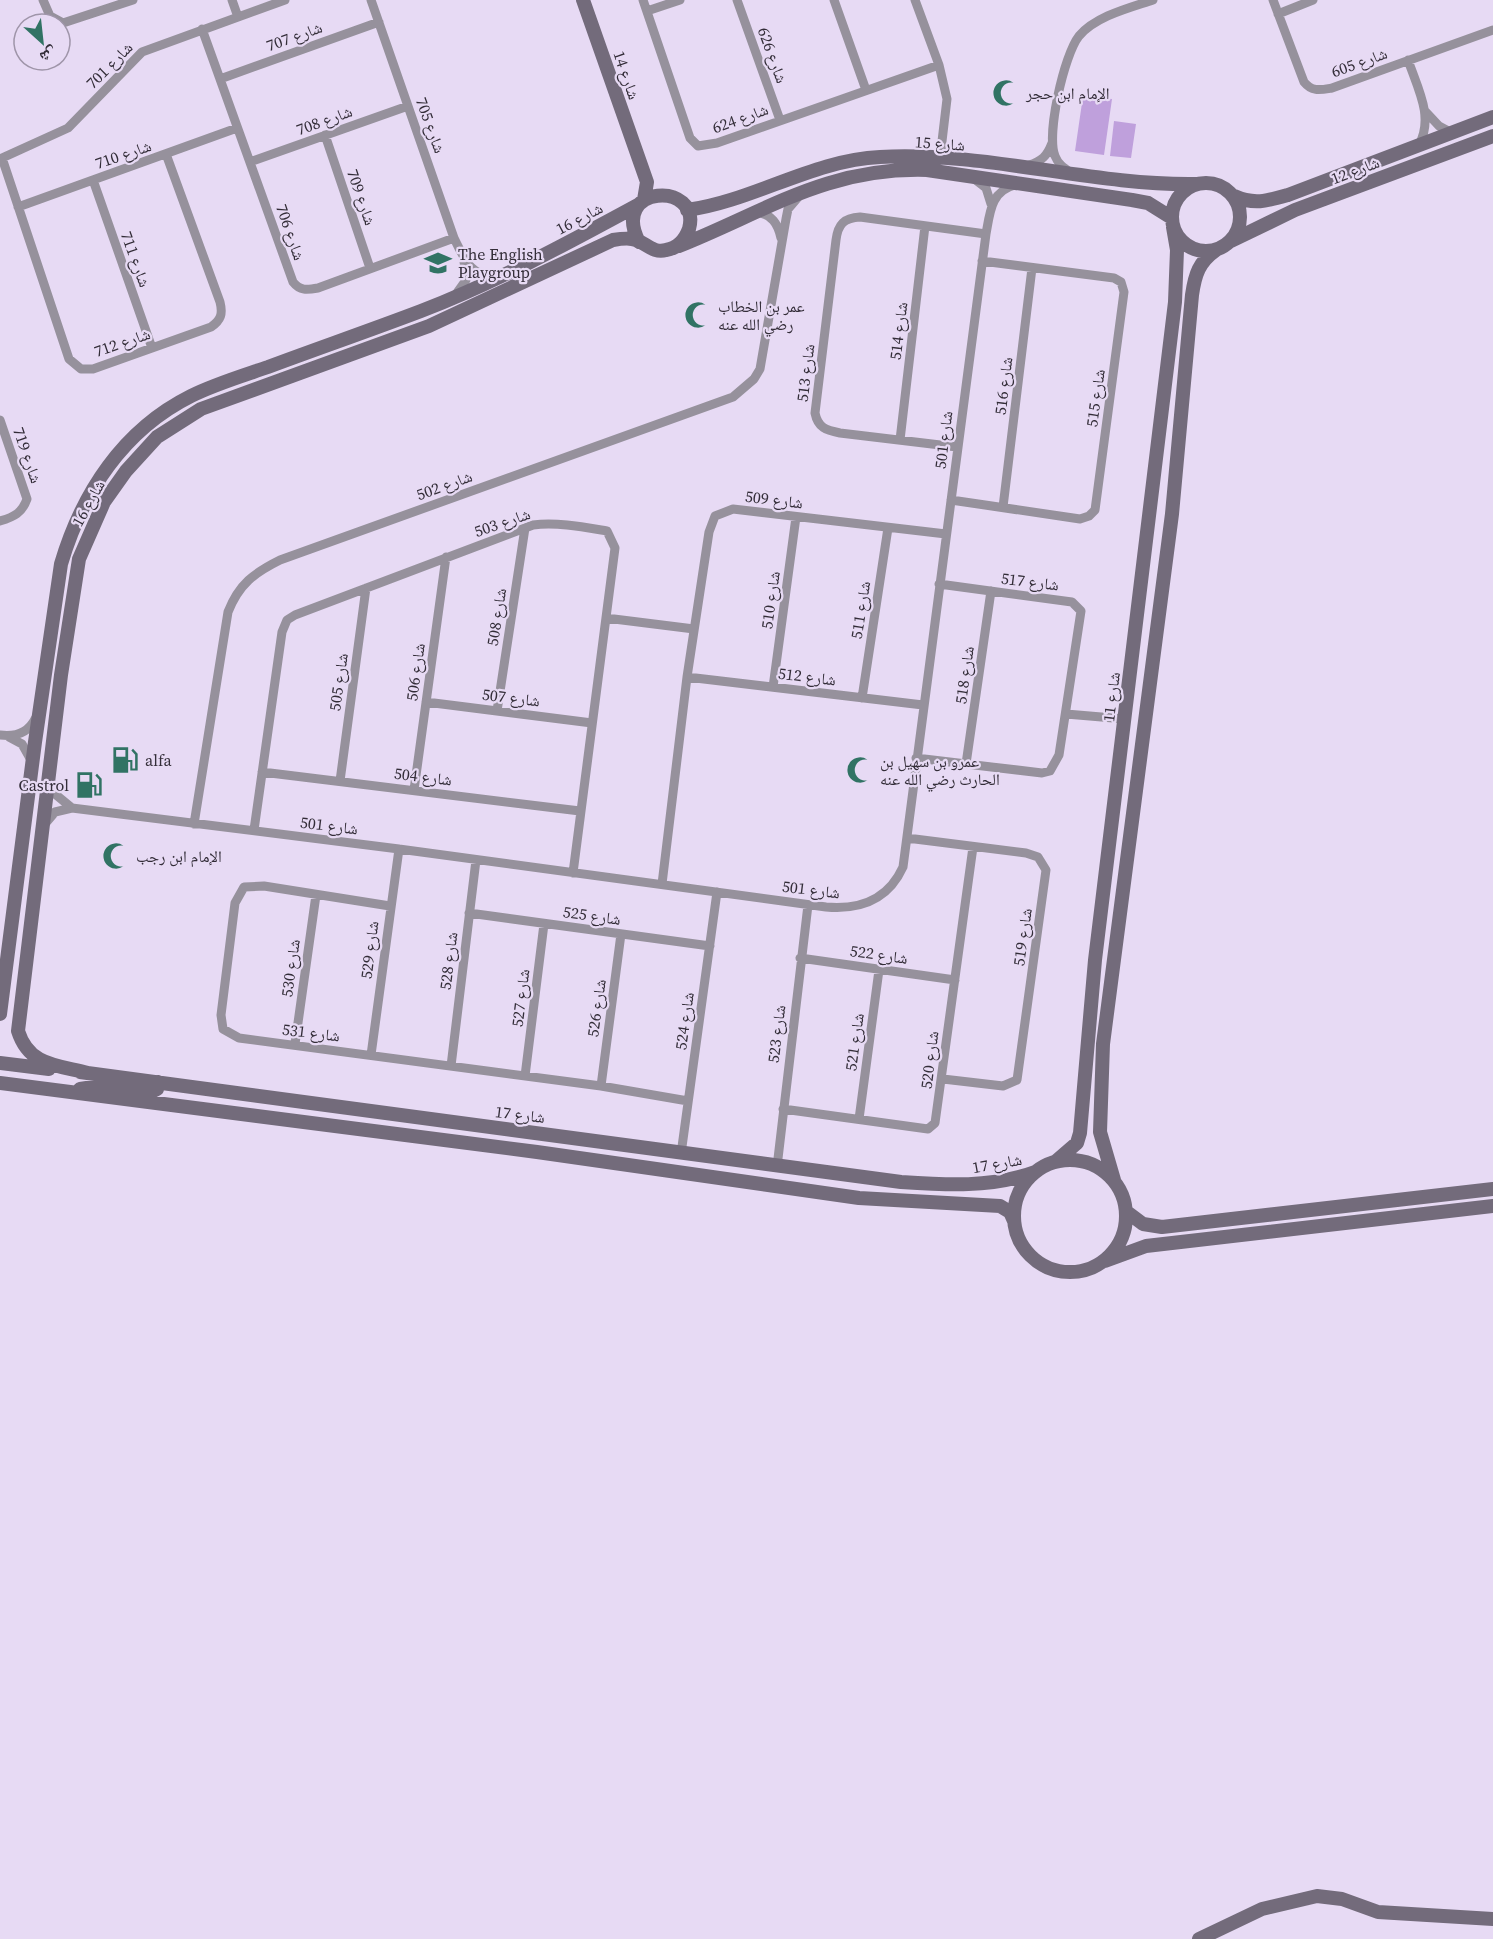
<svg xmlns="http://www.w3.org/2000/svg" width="1493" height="1939" viewBox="0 0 1493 1939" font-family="'Source Serif 4','Noto Naskh Arabic',serif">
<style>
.green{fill:#bfa0dc}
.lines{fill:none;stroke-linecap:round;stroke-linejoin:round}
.street{stroke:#96919c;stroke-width:9}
.secondary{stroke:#736b7b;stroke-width:14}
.labels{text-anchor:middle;stroke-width:4.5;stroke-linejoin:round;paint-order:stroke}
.street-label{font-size:16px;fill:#332d38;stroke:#e7daf4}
.poi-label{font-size:16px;fill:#332d38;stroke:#e7daf4;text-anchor:start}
</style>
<rect width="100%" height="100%" fill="#e7daf4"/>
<path class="green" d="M1083 96 1112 99 1104 155 1075 151Z
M1114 121 1136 124 1131 158 1110 156Z"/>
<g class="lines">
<path class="street" d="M43 0 50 16 63 23 133 0
M232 0 238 17
M371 0 454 238C464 258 471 278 496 276
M643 0 690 138 698 146 717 143 939 65
M737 0 780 120
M834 0 866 90
M915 0 939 65 947 99 940 158
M1273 0 1304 82C1312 92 1320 90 1332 88L1493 30
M647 11 680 0
M1278 14 1313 0
M202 29 293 282C300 291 307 290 318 288L454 238
M1408 60C1418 89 1434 117 1419 145
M220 79 379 22
M1425 111 1439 126 1452 133
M325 135 370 268
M2 158 69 359 81 369H93L211 327C221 320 223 314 220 302L166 154
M0 159 68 128 142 52 285 0
M250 162 408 106
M1029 165C1042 161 1047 156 1052 143
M1070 172C1064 168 1058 164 1055 156 1046 135 1064 55 1079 36 1096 16 1129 8 1153 0
M973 178 986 188 991 204
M93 180 152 348
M18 207 237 128
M756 212C772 214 778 224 781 238
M456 294 466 280 464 261
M0 420 27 499C22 513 14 517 0 521
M900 440 925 226
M957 447 840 433C826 430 818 428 815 413L836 240C838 224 844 218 860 217L986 234
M951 500 1080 519 1089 516 1095 510 1124 292 1121 282 1114 278 982 261
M1003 507 1032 268
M606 618 694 629
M687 677 923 705
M773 687 796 517
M862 698 888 528
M426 702 592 723
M497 711 525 528
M1066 714 1125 719
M0 735C15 737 28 733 35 719
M9 737 22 744 31 760
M916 758 1042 773 1050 771 1059 755 1081 611 1072 602 939 584
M966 764 991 591
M262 772 580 811
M50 781 55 794 72 808
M340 781 366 588
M414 790 446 557
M194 824 228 612C239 584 254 573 280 560L733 397 754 379 760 369 786 219 788 209 800 195
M44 825 55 812 72 808 399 849 826 907C860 910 888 900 903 867L986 234C990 212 991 191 1015 185
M254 830 282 632 287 620 295 615 533 525C557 522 583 527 607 531L615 548 573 873
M907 838 1026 853 1038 857 1046 870 1017 1080 1003 1086 943 1079
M662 884 687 677 709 532 715 516 733 509 946 534
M390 906 264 886 244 887 235 903 221 1015 223 1029 239 1038 601 1086 688 1101
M469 913 710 946
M800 958 955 980
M295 1044 316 895
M371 1055 399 849
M451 1066 476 860
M525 1076 544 924
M601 1086 621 934
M783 1109 928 1129 935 1123 973 847
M859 1119 879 970
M681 1154 717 892
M777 1167 808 905"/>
<path class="secondary" d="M583 0 647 182 644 200
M1172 217a34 34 0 1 1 68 0a34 34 0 1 1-68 0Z
M1234 196C1254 205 1267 201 1288 195L1493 117
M687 210C753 201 813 160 880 157 986 151 1091 186 1197 184
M1231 241 1295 210 1493 136
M679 246C767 211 827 167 927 170L1132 200 1148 203 1172 218
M0 1014 35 742 61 564C82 493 123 430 191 396 215 384 242 376 268 367 319 348 371 330 421 311 496 282 568 243 638 205
M0 1063 49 1069
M80 1072 901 1182C946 1185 991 1188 1035 1172
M88 1073C57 1065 29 1066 18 1031L61 675 79 559 104 502 126 471 157 437 201 409 429 326 613 240C619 239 626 238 632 239 645 241 652 254 666 250 678 248 685 240 689 229 702 181 609 184 639 242
M0 1083 537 1152 859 1198 1000 1206 1010 1212 1014 1221
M80 1089 100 1086 151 1092 157 1089 158 1082
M1014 1216a56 56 0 1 1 112 0a56 56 0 1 1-112 0Z
M1055 1162 1077 1143 1080 1133 1095 960 1175 302 1177 250 1173 227
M1114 1180 1100 1132 1103 1044 1172 514 1192 295C1195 274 1199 262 1216 250
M1127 1212 1143 1224 1162 1227 1493 1189
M1105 1261 1146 1246 1493 1206
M1199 1939 1262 1909 1317 1896 1342 1899 1378 1912 1493 1919"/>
</g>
<defs>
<symbol id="mosque-bare" viewBox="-9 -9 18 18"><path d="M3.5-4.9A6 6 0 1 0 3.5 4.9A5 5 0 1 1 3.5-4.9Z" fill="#317364" stroke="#e7daf4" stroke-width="2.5" paint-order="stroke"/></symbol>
<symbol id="school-bare" viewBox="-9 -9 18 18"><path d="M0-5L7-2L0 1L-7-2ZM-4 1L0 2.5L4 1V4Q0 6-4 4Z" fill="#317364" stroke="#e7daf4" stroke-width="2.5" paint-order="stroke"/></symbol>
<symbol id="fuel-bare" viewBox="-9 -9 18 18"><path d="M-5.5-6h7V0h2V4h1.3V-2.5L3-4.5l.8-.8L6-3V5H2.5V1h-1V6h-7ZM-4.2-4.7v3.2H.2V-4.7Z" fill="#317364" stroke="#e7daf4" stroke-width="2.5" paint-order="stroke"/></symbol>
</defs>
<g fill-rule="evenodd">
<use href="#mosque-bare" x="987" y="74" width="38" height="38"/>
<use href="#school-bare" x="419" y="244" width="38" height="38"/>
<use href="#mosque-bare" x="679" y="296" width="38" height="38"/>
<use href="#fuel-bare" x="106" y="741" width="38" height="38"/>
<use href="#mosque-bare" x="841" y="751" width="38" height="38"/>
<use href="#fuel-bare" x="70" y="766" width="38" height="38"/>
<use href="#mosque-bare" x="97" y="837" width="38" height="38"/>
</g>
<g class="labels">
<g class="street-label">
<text transform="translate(294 36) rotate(-20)" y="6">شارع 707</text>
<text transform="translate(773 55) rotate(70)" y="6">شارع 626</text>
<text transform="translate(1359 62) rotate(-20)" y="6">شارع 605</text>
<text transform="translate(109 65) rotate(-45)" y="6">شارع 701</text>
<text transform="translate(627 75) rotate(71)" y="6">شارع 14</text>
<text transform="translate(740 118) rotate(-20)" y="6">شارع 624</text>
<text transform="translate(324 120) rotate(-20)" y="6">شارع 708</text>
<text transform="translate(431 125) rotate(70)" y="6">شارع 705</text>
<text transform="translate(940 143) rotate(4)" y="6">شارع 15</text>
<text transform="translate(123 154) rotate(-19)" y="6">شارع 710</text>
<text transform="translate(1355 170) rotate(-21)" y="6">شارع 12</text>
<text transform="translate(362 197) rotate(71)" y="6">شارع 709</text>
<text transform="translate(579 218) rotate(-28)" y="6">شارع 16</text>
<text transform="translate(291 232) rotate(71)" y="6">شارع 706</text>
<text transform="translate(136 259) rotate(70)" y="6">شارع 711</text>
<text transform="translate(898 331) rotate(-83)" y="6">شارع 514</text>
<text transform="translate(122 342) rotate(-19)" y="6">شارع 712</text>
<text transform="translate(805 373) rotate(-83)" y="6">شارع 513</text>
<text transform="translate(1003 386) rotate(-83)" y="6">شارع 516</text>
<text transform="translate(1095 398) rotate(-82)" y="6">شارع 515</text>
<text transform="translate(943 440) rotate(-83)" y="6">شارع 501</text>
<text transform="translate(28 455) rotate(71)" y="6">شارع 719</text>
<text transform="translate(444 485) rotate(-20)" y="6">شارع 502</text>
<text transform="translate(774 499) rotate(7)" y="6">شارع 509</text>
<text transform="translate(88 503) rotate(-61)" y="6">شارع 16</text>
<text transform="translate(502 522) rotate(-19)" y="6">شارع 503</text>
<text transform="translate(1030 581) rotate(7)" y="6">شارع 517</text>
<text transform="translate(770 600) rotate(-82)" y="6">شارع 510</text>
<text transform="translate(860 610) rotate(-81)" y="6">شارع 511</text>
<text transform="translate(496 617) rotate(-81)" y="6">شارع 508</text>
<text transform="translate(415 672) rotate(-82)" y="6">شارع 506</text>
<text transform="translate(964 675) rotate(-82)" y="6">شارع 518</text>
<text transform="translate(807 676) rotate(7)" y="6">شارع 512</text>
<text transform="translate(338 682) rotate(-82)" y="6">شارع 505</text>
<text transform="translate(511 697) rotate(7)" y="6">شارع 507</text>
<text transform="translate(1111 697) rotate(-83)" y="6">شارع 11</text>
<text transform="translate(423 776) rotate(7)" y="6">شارع 504</text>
<text transform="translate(329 825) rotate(7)" y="6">شارع 501</text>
<text transform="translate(811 889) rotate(7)" y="6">شارع 501</text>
<text transform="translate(592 915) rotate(8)" y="6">شارع 525</text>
<text transform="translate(1022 937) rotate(-82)" y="6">شارع 519</text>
<text transform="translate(369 950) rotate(-83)" y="6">شارع 529</text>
<text transform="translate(879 954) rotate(8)" y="6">شارع 522</text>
<text transform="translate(448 961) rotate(-83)" y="6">شارع 528</text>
<text transform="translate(290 968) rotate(-82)" y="6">شارع 530</text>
<text transform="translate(520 998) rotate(-83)" y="6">شارع 527</text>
<text transform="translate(596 1008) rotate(-82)" y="6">شارع 526</text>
<text transform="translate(684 1021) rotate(-82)" y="6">شارع 524</text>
<text transform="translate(311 1032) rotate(7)" y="6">شارع 531</text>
<text transform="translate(776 1034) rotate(-83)" y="6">شارع 523</text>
<text transform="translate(854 1042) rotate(-82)" y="6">شارع 521</text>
<text transform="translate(929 1060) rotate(-83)" y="6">شارع 520</text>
<text transform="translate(520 1114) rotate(7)" y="6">شارع 17</text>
<text transform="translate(997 1163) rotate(-10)" y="6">شارع 17</text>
</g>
<g class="poi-label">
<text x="1026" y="99">الإمام ابن حجر</text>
<text x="458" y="260">The English<tspan x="458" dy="18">Playgroup</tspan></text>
<text x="718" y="312">عمر بن الخطاب<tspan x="718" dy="18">رضي الله عنه</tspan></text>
<text x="145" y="766">alfa</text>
<text x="880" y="767">عمرو بن سهيل بن<tspan x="880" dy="18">الحارث رضي الله عنه</tspan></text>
<text x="69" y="791" text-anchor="end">Castrol</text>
<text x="136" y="862">الإمام ابن رجب</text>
</g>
</g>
<g transform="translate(42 42) rotate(153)"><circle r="28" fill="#e7daf4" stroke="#9f95a9" stroke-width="1.5"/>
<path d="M0-4.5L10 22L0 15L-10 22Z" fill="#317364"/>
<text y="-9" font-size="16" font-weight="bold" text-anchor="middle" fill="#332d38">ش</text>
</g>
</svg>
